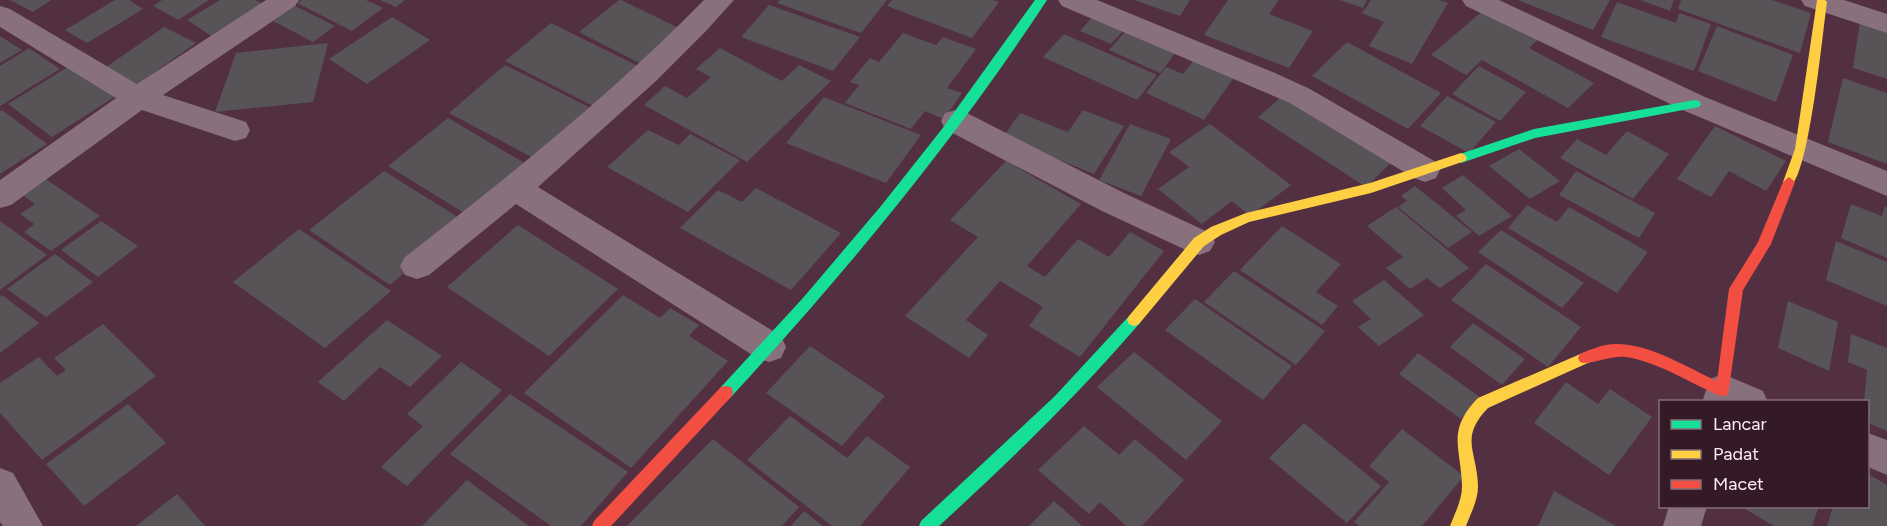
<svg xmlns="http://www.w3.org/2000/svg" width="1887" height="526" viewBox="0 0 1887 526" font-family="Figtree,sans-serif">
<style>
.building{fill:#575357}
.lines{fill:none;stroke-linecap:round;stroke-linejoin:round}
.street{fill:#88707c;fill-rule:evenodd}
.fast{fill:#16e098;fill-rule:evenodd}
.slow{fill:#ffcf43;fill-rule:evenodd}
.jam{fill:#f24e42;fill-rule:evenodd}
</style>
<rect width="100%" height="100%" fill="#523042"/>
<path class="building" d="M10 0H51L33 12Z
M115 0H129L143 9 87 43 65 30Z
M162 0H209L178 20 153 6Z
M220 0H256L264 5 213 37 187 20Z
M302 0H366L383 8 352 31 297 3Z
M380 0H405L396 7Z
M619 0H621L685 31 645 66 579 32Z
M780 0H887L861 33 777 3Z
M892 0H992L999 2 972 38 887 6Z
M1134 0H1190L1180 16Z
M1228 0H1279L1269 14 1313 31 1289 68 1204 35Z
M1339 0H1367L1363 8Z
M1371 0H1439L1448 3 1412 64 1369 46 1384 22 1362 13Z
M1518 0H1610L1593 30Z
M1640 0H1674L1670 11Z
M1681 0H1772L1811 13 1800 53 1678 9Z
M1617 2 1676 23 1679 13 1711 24 1694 71 1601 37Z
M769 5 860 37 833 71 741 37Z
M295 6 335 26 313 42 273 21Z
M1486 8 1541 37 1529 48 1594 83 1568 108 1482 60 1466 75 1431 55Z
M1097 12 1128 25 1111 44 1080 31Z
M392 17 430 40 367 84 329 59Z
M1860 21 1887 30V79L1853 68Z
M551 23 642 68 597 108 505 61Z
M1130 26 1180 47 1160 73 1109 50Z
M1717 26 1793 55 1776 102 1698 71Z
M164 27 196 43 138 84 106 67Z
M903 33 936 45 943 37 976 49 947 88 962 93 944 119 925 111 911 129 845 103 859 85 850 82 870 58 879 62Z
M1064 34 1157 75 1137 100 1043 57Z
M0 36 22 50 0 63Z
M1347 42 1441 93 1408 129 1312 76Z
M328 43 313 102 215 112 236 53Z
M29 48 60 69 0 106V66Z
M720 48 782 81 799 65 831 81 747 162 644 105 665 86 687 98 711 77 696 69Z
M1197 56 1237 73 1204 120 1146 93 1166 67 1183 74Z
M71 65 116 96 52 137 8 104Z
M505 65 593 109 537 160 449 113Z
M1479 66 1526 92 1500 121 1452 94Z
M1843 78 1887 93V164L1828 142Z
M1287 92 1395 159 1366 187 1258 117Z
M1447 96 1496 122 1469 153 1420 126Z
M824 97 921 135 886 183 786 143Z
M2 110 47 144 0 174V111Z
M1083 110 1124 126 1094 174 1003 137 1020 113 1068 132Z
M448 118 528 165 469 216 388 166Z
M1130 124 1171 139 1141 196 1099 180Z
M1210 124 1291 185 1250 216 1232 201 1202 224 1158 189 1189 167 1169 152Z
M1715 126 1786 161 1766 191 1729 171 1711 197 1677 179Z
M648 130 679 145 690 134 740 160 688 212 607 167Z
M1627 131 1669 154 1633 199 1560 158 1577 139 1606 155Z
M1519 149 1560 181 1530 199 1489 166Z
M1006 161 1081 204 1027 266 1045 277 1078 239 1109 257 1130 232 1164 251 1080 357 1029 326 1043 307 1000 281 966 320 988 335 969 358 905 316 978 237 950 220Z
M384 171 464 221 390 285 309 230Z
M1576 171 1655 213 1639 238 1559 195Z
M1463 175 1512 216 1479 236 1456 216 1466 210 1442 188Z
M43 177 100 216 51 251 24 232 34 224 20 214 35 204 20 193Z
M1415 186 1472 232 1448 248 1398 207 1407 201 1401 196Z
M756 188 841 233 791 290 680 228 718 190 742 202Z
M1851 204 1882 216 1885 206 1887 207V258L1841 238Z
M1527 205 1557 222 1569 207 1648 252 1617 293 1508 228Z
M1396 207 1469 268 1440 288 1427 278 1410 289 1386 268 1403 257 1367 226Z
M0 221 47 255 0 290Z
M101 221 138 246 98 277 61 250Z
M518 225 618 289 549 356 447 287Z
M1282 226 1341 264 1316 292 1338 306 1322 325 1240 270Z
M299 229 391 291 325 348 233 282Z
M1501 230 1584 283 1562 308 1478 252Z
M1836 241 1887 262V306L1826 280Z
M55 254 93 282 46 317 7 289Z
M1486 264 1581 327 1548 367 1451 300Z
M1234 271 1325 331 1296 365 1204 302Z
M1384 280 1424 315 1379 346 1358 327 1371 319 1352 301Z
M2 295 39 323 0 353V297Z
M623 295 660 318 670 308 699 325 689 336 728 361 631 468 524 393Z
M1195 299 1292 366 1263 400 1165 330Z
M1788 301 1838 322 1829 371 1778 348Z
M387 320 442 356 410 387 380 367 344 401 318 382Z
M1473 323 1525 359 1502 385 1450 347Z
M103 324 156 376 42 460 0 413V383L39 357 57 376 66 370 54 358Z
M1851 334 1887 348V431L1868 423V402H1864L1867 370 1848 362Z
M810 346 885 396 842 446 766 393Z
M1134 352 1222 421 1186 460 1097 387Z
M1418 353 1480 397 1461 419 1399 374Z
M461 362 502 390 407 486 381 467 423 426 407 414Z
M1566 382 1598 404 1610 389 1652 417 1609 475 1534 423Z
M510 394 628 472 581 526H551L450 454Z
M128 404 166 443 84 506 46 464Z
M790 416 847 458 867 436 910 467 860 526H832L747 460Z
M1304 423 1381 486 1347 523 1269 458Z
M1084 426 1119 455 1135 439 1184 480 1142 526H1126L1100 502 1089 514 1038 470Z
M1402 429 1464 476 1422 526H1359L1354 522 1389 482 1369 466Z
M713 439 799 507 782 526H627Z
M1868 474 1887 485V526H1827L1833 506H1868Z
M467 480 529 526H422Z
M1554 491 1616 526H1538Z
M177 494 205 526H136Z
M1054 501 1082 526H1029Z
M1740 506H1819L1812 526H1774Z
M804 511 823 526H791Z"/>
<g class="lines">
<path class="street" d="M266 0H299L295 6 163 95 246 122 250 130 246 138 235 141 142 110 11 205 0 208V180L116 98 0 27V6L10 9 137 84Z
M704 0H734L705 32 656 81 538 187 781 336 786 347 781 358 769 362 757 358 516 204 429 275 417 279 405 275 400 266 405 257C509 176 612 94 704 0Z
M1058 0H1097L1275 73 1310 89 1436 162 1440 170 1436 178 1425 182 1414 178 1290 103 1062 6Z
M1462 0H1499L1705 97 1887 171V196L1685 111 1466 6Z
M1801 0H1844L1887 14V33L1805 6Z
M956 110 967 113 1124 193 1210 233 1215 242 1210 251 1199 255 1188 251 1102 211 945 129 941 121 945 113Z
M1723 374 1763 391 1768 402H1702L1710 379Z
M1868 433 1887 440V475L1868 467Z
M0 468 13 473 43 526H3L0 522Z
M1669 506H1707L1701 526H1663Z"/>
<path class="fast" d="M1035 0H1047C954 142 846 272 731 397L726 398 721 397 719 392 721 387 803 298 881 206 942 129Z
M1695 100 1699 101 1701 104 1699 107 1535 138 1461 163 1455 158 1457 155 1534 129Z
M1134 314 1139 316 1141 320 1139 324C1077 396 1009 462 939 526H919L921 521 1055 396 1129 316Z"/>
<path class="slow" d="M1817 0H1825L1827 2C1823 28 1809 180 1789 187L1783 182 1795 149Z
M1461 153 1465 155 1467 158 1465 161 1371 193 1249 222 1221 235 1204 246 1139 324 1134 326 1129 324 1127 320 1129 316 1194 238 1211 227 1246 213 1370 183Z
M1585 352 1590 354 1592 358 1590 362 1488 408C1459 438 1477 451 1478 486 1478 500 1471 513 1466 526H1450C1455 513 1462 500 1462 486 1461 447 1446 431 1478 398Z"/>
<path class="jam" d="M1789 177 1795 182 1771 244 1743 290 1728 395 1723 396 1718 395C1688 382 1658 362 1626 357 1610 355 1589 366 1580 362L1578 358 1580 354C1591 349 1604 344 1616 344 1651 344 1686 367 1717 381L1729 289 1758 242 1783 182Z
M726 386 731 387 733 392 731 397 611 526H592L594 521 721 387Z"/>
</g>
<rect x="1659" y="400" width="210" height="108" fill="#341926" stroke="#846e78" stroke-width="1.5"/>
<rect x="1671" y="420" width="30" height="9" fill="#16e098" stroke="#846e78" stroke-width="1.5"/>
<text x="1713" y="430" font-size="18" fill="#fdeef4">Lancar</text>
<rect x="1671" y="450" width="30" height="9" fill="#ffcf43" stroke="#846e78" stroke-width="1.5"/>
<text x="1713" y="460" font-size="18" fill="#fdeef4">Padat</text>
<rect x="1671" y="480" width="30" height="9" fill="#f24e42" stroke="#846e78" stroke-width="1.5"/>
<text x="1713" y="490" font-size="18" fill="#fdeef4">Macet</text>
</svg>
